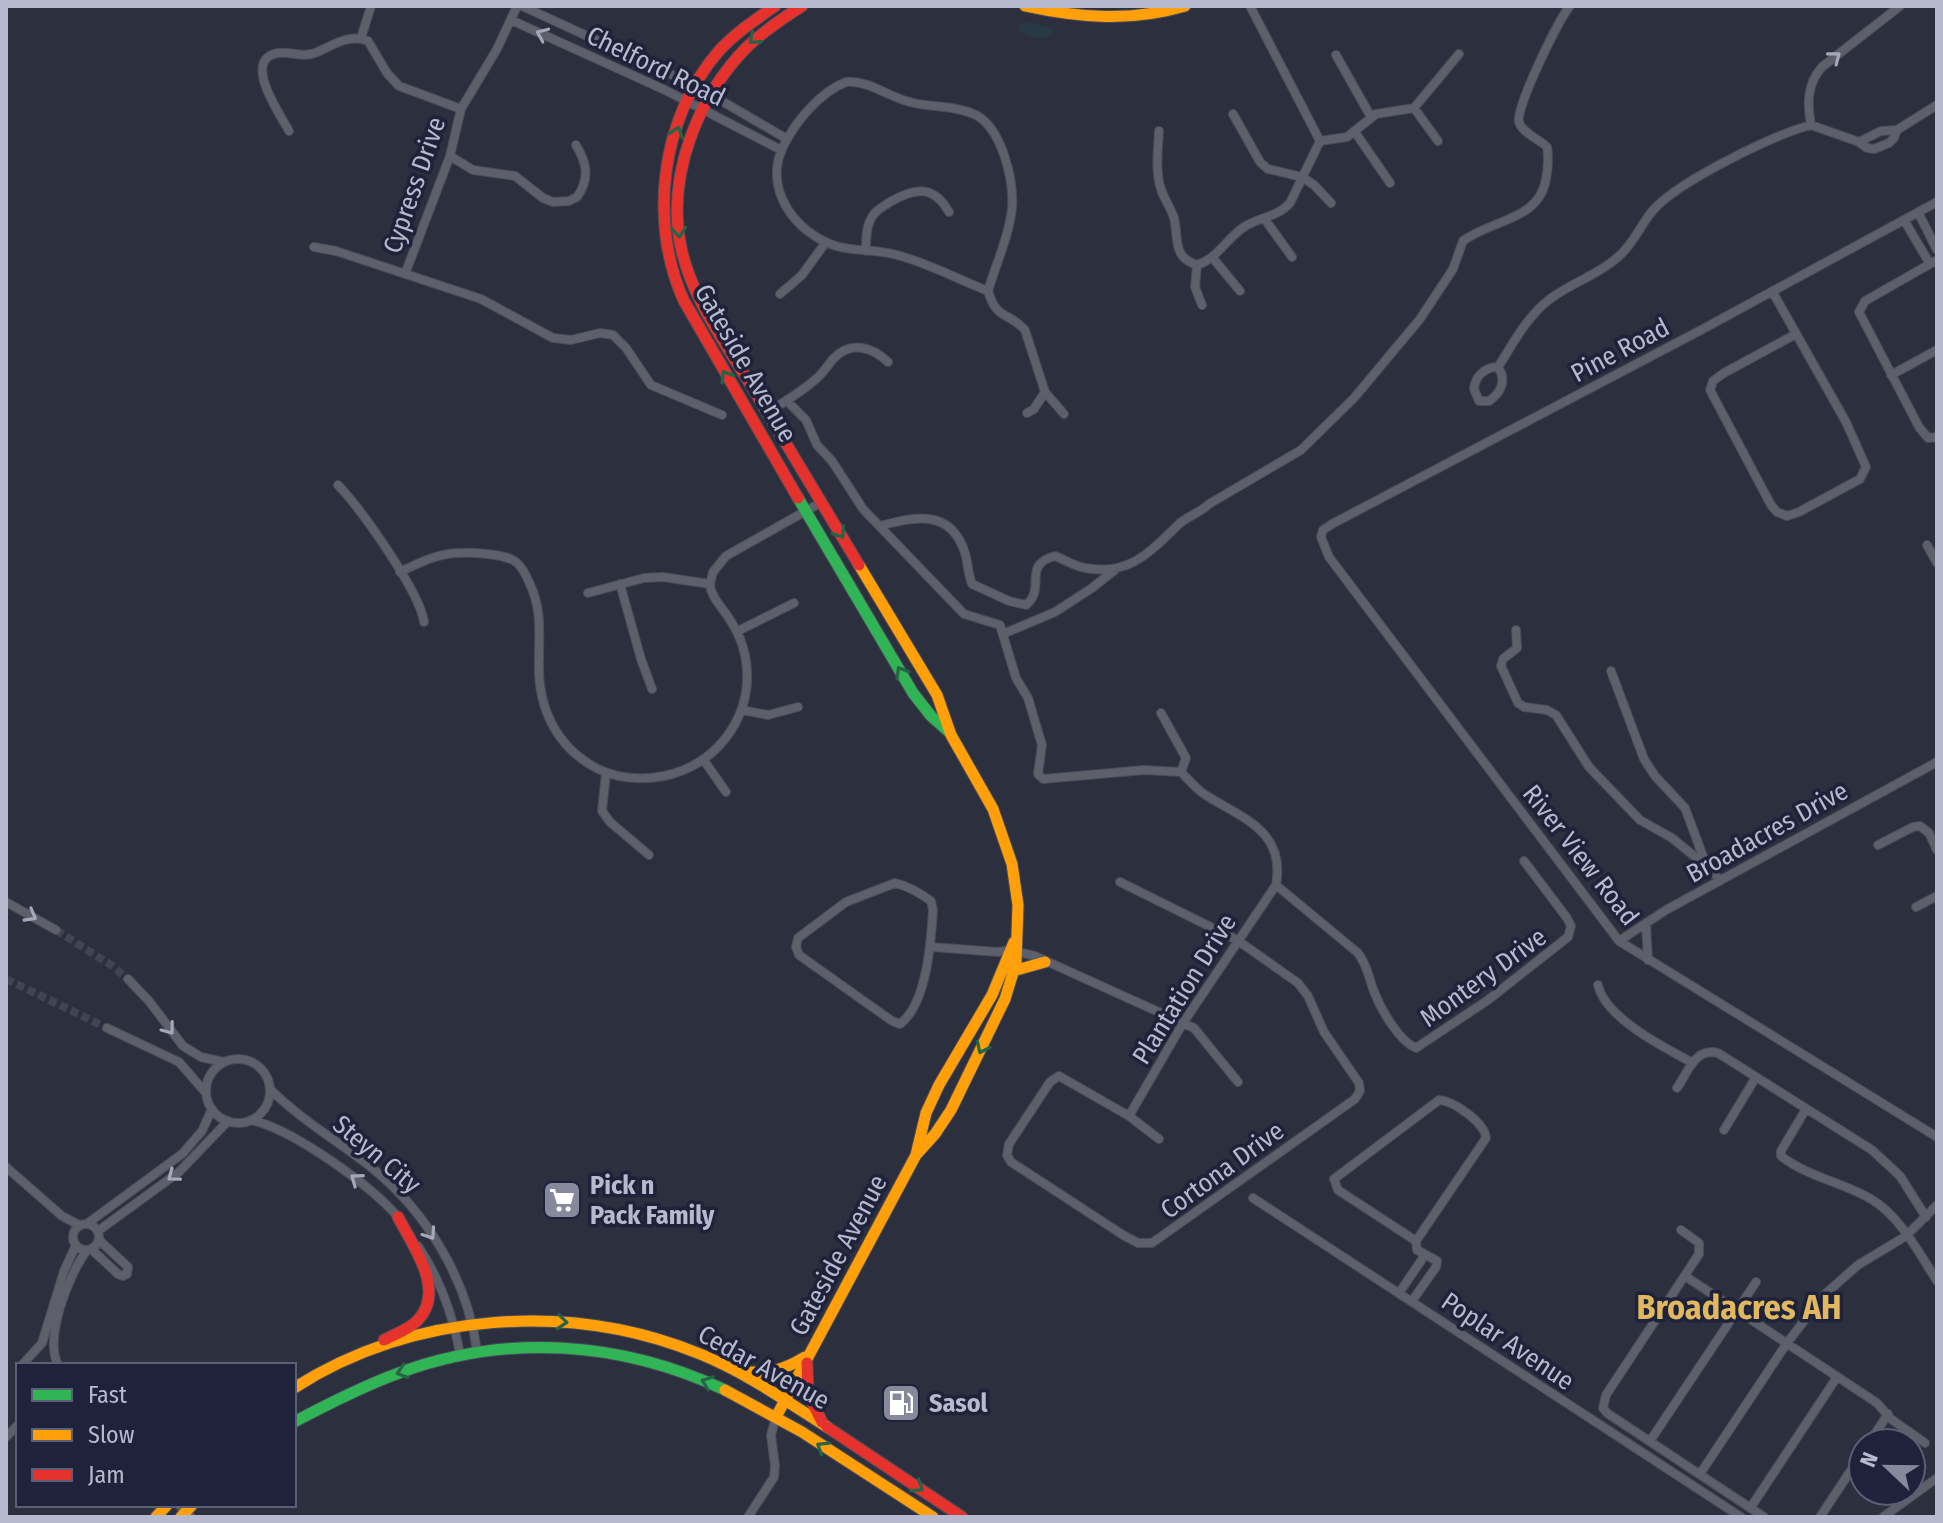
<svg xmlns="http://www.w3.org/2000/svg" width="1943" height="1523" viewBox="0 0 1943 1523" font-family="'Fira Sans Condensed',sans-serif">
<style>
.green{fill:#273945}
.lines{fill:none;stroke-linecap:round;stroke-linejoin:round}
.street-tunnel{stroke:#414454;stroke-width:8;stroke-dasharray:8 4;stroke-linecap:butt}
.street-casing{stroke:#494b57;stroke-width:10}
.fast-casing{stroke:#494b57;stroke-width:13}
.slow-casing{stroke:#494b57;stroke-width:13}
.jam-casing{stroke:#494b57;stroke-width:13}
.street{stroke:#5d5f6b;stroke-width:8}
.fast{stroke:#30b455;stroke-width:11}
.slow{stroke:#ff9f0a;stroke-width:11}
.jam{stroke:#e5322d;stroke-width:11}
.oneway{stroke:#a5a8ba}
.oneway2{stroke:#266446}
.labels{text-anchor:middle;stroke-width:7;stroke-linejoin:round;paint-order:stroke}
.street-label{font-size:26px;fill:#b7bace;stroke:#1e223a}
.poi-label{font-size:26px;font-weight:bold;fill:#b7bace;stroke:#1e223a;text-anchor:start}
.district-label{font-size:34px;font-weight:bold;fill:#e1b85f;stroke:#1e223a}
</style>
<rect width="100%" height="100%" fill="#2c2f3e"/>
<path class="green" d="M1025 21 1053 29V31C1045 43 1030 38 1018 30L1020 24 1023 25Z"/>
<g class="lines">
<path class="street-tunnel" d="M56 930 111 965 128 979
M6 979 107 1028"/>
<defs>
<path id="street" d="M522 6 696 86 787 139
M1250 6 1320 141
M511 20 665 90 781 150
M361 38 371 6
M1336 55 1371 117
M846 82C869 80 888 97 910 102 932 108 955 105 976 115 1002 129 1014 180 1012 208 1009 236 996 264 988 291 957 279 928 263 897 255 877 249 856 252 836 246 795 233 763 189 783 147 795 122 820 92 846 82Z
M1414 108 1438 141
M1233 114 1260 162 1268 169 1302 177 1314 185 1331 203
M1811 125C1807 103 1807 84 1822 67L1900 6
M289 131C280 114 241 59 278 53 291 51 302 58 315 53 332 46 349 33 368 41L387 73 399 86 461 109
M1159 131C1158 150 1155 171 1161 189 1164 199 1171 208 1174 218 1179 239 1172 257 1197 265
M1355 132 1390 183
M1320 141 1347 137 1376 114 1414 108 1459 54
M1859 142 1881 131 1897 130
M450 156 473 170 515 176 543 198 553 202 569 201 577 197C590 179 587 163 576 145
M1937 202 1701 330 1332 524 1323 530 1321 537 1329 557 1619 941 1937 1137
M1918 212 1937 250
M1264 218 1292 257
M1904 220 1930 264
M314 247 336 251 481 299 553 338 571 340 600 333 613 335 626 348 651 385 722 415
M866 251C866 238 866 224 874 214 878 209 884 206 890 202 914 188 933 184 949 212
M1212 257 1240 291
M1937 260 1865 301 1859 312 1919 427 1928 438 1937 437
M1197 265C1217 259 1227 238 1244 227 1259 217 1278 217 1290 203L1320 141
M1197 265 1195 287 1202 305
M405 274 450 156 461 109 497 49 517 6
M988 291C997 321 1008 311 1025 330L1045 392 1064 414
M1772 291 1846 422 1866 467 1860 479 1799 512 1787 516 1777 512 1771 505 1710 390 1713 381 1724 373 1796 334
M780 294 802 275 826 242
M1498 367C1507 380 1501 393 1489 401H1479L1474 389C1475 377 1484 367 1498 367 1513 344 1527 316 1550 299 1571 283 1598 275 1618 257 1634 244 1641 223 1655 208 1682 180 1773 135 1811 125L1859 142 1867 148 1874 149 1889 143 1894 138 1897 130 1937 105
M1891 375 1937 350
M787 401 806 420 817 445 832 461 863 509 964 614 1000 625 1016 678 1028 698 1042 745 1038 774 1043 779 1144 770 1181 772C1188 779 1195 788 1204 794 1241 818 1286 830 1276 885L1183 1023 1129 1116
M1027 413 1034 409 1045 392
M766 414C783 402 802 392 817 378 824 372 828 365 833 359 851 340 872 347 888 362
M338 485C361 509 420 592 424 622
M880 526C916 516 951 509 965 553 968 563 968 574 972 584L1009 601 1026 605C1047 588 1021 565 1055 556 1065 560 1074 566 1085 568 1129 576 1149 553 1178 525 1187 516 1200 513 1209 504L1301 450 1354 398 1420 319 1453 269 1463 241C1492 219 1539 221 1546 179 1548 168 1549 158 1547 147 1539 139 1522 133 1519 122 1515 109 1559 18 1570 6
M1927 545 1937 563
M400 572C434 555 449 550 487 554 496 555 508 556 516 562 522 567 526 575 529 582 542 609 539 630 539 659 537 706 555 747 598 769 623 781 656 781 681 771 702 763 720 748 732 729 753 695 752 653 730 620 723 608 711 598 710 584
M620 584 641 659 652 689
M710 584 713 572 726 556 820 503
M588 593 644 578 663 577 710 584
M1516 630 1517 648 1503 659 1501 666 1518 703 1524 707 1547 710 1556 715 1589 767 1640 820 1672 838 1709 868
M738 631 794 603
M1003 634 1055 612 1092 588 1116 569
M1611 671 1644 759 1655 776 1685 808 1704 859 1720 881
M742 710 768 715 798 707
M1161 713 1186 758 1181 772
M703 759 726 792
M606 773 602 811 610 822 649 855
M1878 845 1913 827 1920 826 1929 833 1937 850
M1120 882 1237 940 1298 983 1308 996 1324 1032 1359 1083 1360 1091 1355 1099 1152 1243H1138L1123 1235 1011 1162 1007 1155 1009 1144 1050 1082 1059 1076 1129 1116 1159 1139
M895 883C908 886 920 893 931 901L933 910C931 941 927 1004 900 1024L892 1021 799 955 796 947 798 938 846 902Z
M1276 885 1358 953C1368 966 1369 980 1375 994 1382 1011 1399 1041 1416 1048L1488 1000 1568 937 1571 926 1567 918 1524 861
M6 902 56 930
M1916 907 1937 896
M1646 924 1648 960
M1619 941 1666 910 1937 762
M931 947 998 952 1011 950 1035 956 1194 1028 1238 1082
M128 979 149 1001 183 1046 201 1057 223 1062
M1598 985C1605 1018 1665 1048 1693 1063
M107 1028 179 1062 206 1093
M206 1091a32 32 0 1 1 64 0a32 32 0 1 1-64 0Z
M1677 1088C1688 1072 1695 1047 1718 1053L1872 1150 1900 1176 1926 1217
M270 1089C301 1120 338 1141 372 1168 427 1212 468 1281 477 1351
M1806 1109 1781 1151V1156C1808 1177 1842 1182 1871 1199 1900 1216 1919 1253 1937 1281
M251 1120C292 1129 376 1188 401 1221
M1724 1130 1756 1077
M6 1167 62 1216 79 1225
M1253 1198 1741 1517
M88 1223 182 1154 202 1131 212 1109
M73 1237a13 13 0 1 1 26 0a13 13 0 1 1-26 0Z
M1681 1230 1699 1243V1254L1606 1395 1603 1408 1607 1413 1764 1517
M98 1231 179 1172 228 1121
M418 1246C440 1279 453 1315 460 1354
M91 1249 118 1274 123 1276 127 1274 128 1267 99 1240
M1685 1276 1877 1403 1891 1419 1925 1443
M1399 1293 1425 1255
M1412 1301 1436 1267 1437 1261 1417 1250 1416 1241 1338 1190 1334 1179 1439 1100C1454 1101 1485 1123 1486 1138L1416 1241
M22 1365 42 1343 64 1271 76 1245
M58 1365C44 1337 69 1274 87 1250
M6 1437 18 1425
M1650 1441 1756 1282
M1869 1443 1888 1414
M1700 1474 1787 1343 1824 1295 1858 1265 1906 1236 1937 1205
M179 1505 191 1517
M1751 1507 1837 1377
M748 1517 774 1477 775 1466 771 1435 776 1417
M1820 1517 1863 1452
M1883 1517 1937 1478"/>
<path id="fast" d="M798 498 913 693 931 716 949 732
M294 1422C328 1404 363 1386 399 1373 507 1333 621 1341 725 1390"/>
<path id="slow" d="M1025 6C1080 18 1131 22 1185 6
M859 565 937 695 951 735 993 809 1012 864 1018 905 1016 963 1005 999 951 1110 935 1134 916 1155
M1013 971 1045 962
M742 1371C766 1375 784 1370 805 1357
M294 1388C413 1312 570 1301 700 1354 745 1372 786 1401 827 1427
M725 1390 802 1432 933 1517
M776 1417 916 1155 926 1113 939 1085 992 995 1014 942
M156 1517 167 1505
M181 1517 192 1505"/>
<path id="jam" d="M775 6C755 20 734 34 718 52 661 118 648 222 684 301L798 498
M802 6C783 18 765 30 748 46 698 96 666 176 681 247 691 296 723 340 749 382 786 443 822 504 859 565
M384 1340C395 1334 408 1330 417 1321 447 1291 413 1246 398 1217
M807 1363 808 1394 822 1422
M827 1427 962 1517"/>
</defs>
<use href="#street" class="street-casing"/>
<use href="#fast" class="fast-casing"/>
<use href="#slow" class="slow-casing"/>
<use href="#jam" class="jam-casing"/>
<use href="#street" class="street"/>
<use href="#fast" class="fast"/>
<use href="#slow" class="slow"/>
<use href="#jam" class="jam"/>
</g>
<defs><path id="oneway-chevron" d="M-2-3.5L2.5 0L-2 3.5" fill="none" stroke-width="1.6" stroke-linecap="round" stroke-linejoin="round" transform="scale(2)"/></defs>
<g class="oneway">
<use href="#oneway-chevron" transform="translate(542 34) rotate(-156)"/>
<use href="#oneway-chevron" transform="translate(1835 57) rotate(-38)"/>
<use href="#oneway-chevron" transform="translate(31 916) rotate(29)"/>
<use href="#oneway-chevron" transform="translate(169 1029) rotate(53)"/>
<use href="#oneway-chevron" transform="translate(173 1176) rotate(143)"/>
<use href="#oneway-chevron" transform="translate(356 1179) rotate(-144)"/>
<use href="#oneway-chevron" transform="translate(430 1234) rotate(56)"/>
</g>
<g class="oneway2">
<use href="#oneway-chevron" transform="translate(754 39) rotate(139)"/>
<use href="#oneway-chevron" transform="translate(677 132) rotate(-72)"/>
<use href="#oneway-chevron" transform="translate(679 232) rotate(84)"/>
<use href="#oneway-chevron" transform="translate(726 376) rotate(-121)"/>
<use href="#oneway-chevron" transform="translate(840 533) rotate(56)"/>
<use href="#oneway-chevron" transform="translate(901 672) rotate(-121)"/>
<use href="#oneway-chevron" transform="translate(982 1048) rotate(115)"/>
<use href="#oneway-chevron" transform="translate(562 1322) rotate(5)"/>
<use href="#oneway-chevron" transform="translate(402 1372) rotate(163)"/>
<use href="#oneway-chevron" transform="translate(707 1382) rotate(-159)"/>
<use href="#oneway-chevron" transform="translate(822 1447) rotate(-148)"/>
<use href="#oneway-chevron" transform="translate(918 1487) rotate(34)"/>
</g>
<defs>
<symbol id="supermarket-square" viewBox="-11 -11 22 22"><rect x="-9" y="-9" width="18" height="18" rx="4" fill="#86899c" stroke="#1e223a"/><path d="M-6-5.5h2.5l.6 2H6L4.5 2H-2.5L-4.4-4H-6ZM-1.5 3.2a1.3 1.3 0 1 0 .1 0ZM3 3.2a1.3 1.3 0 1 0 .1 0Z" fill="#fff"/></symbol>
<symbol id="fuel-square" viewBox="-11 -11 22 22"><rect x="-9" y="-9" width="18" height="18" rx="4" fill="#86899c" stroke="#1e223a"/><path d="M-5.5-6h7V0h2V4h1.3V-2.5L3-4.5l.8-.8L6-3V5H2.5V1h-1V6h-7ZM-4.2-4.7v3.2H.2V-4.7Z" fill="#fff"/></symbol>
</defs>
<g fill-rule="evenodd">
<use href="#supermarket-square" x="540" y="1178" width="44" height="44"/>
<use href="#fuel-square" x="879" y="1381" width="44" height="44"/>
</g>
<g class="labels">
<g class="street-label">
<text transform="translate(656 66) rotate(26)" y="9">Chelford Road</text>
<text transform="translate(414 185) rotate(-71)" y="9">Cypress Drive</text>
<text transform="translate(1620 350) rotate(-28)" y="9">Pine Road</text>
<text transform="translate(746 363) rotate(60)" y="9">Gateside Avenue</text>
<text transform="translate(1767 832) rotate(-29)" y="9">Broadacres Drive</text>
<text transform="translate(1581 855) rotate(52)" y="9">River View Road</text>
<text transform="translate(1483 977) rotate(-36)" y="9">Montery Drive</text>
<text transform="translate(1184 989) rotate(-58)" y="9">Plantation Drive</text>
<text transform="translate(377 1154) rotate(40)" y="9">Steyn City</text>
<text transform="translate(1222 1170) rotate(-36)" y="9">Cortona Drive</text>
<text transform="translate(838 1255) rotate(-62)" y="9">Gateside Avenue</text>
<text transform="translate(1508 1341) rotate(34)" y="9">Poplar Avenue</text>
<text transform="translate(764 1367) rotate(29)" y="9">Cedar Avenue</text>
</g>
<g class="poi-label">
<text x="590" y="1194">Pick n<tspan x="590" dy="30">Pack Family</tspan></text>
<text x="929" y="1412">Sasol</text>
</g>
<g class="district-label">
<text x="1739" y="1319">Broadacres AH</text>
</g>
</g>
<rect width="1943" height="1523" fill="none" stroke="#b7bace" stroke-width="16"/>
<rect x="16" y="1363" width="280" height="144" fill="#1e223a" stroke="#5b5f75" stroke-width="2"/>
<rect x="32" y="1389" width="40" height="12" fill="#30b455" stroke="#5b5f75" stroke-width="2"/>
<text x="88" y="1403" font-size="24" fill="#b7bace">Fast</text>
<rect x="32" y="1429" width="40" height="12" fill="#ff9f0a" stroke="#5b5f75" stroke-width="2"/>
<text x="88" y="1443" font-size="24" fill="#b7bace">Slow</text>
<rect x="32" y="1469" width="40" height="12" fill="#e5322d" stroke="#5b5f75" stroke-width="2"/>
<text x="88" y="1483" font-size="24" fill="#b7bace">Jam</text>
<g transform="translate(1887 1467) rotate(292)"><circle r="38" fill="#1e223a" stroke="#5b5f75" stroke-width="2"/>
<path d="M0-6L14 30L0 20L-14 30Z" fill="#86899c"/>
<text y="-12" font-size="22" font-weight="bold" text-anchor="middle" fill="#b7bace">N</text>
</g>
</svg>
